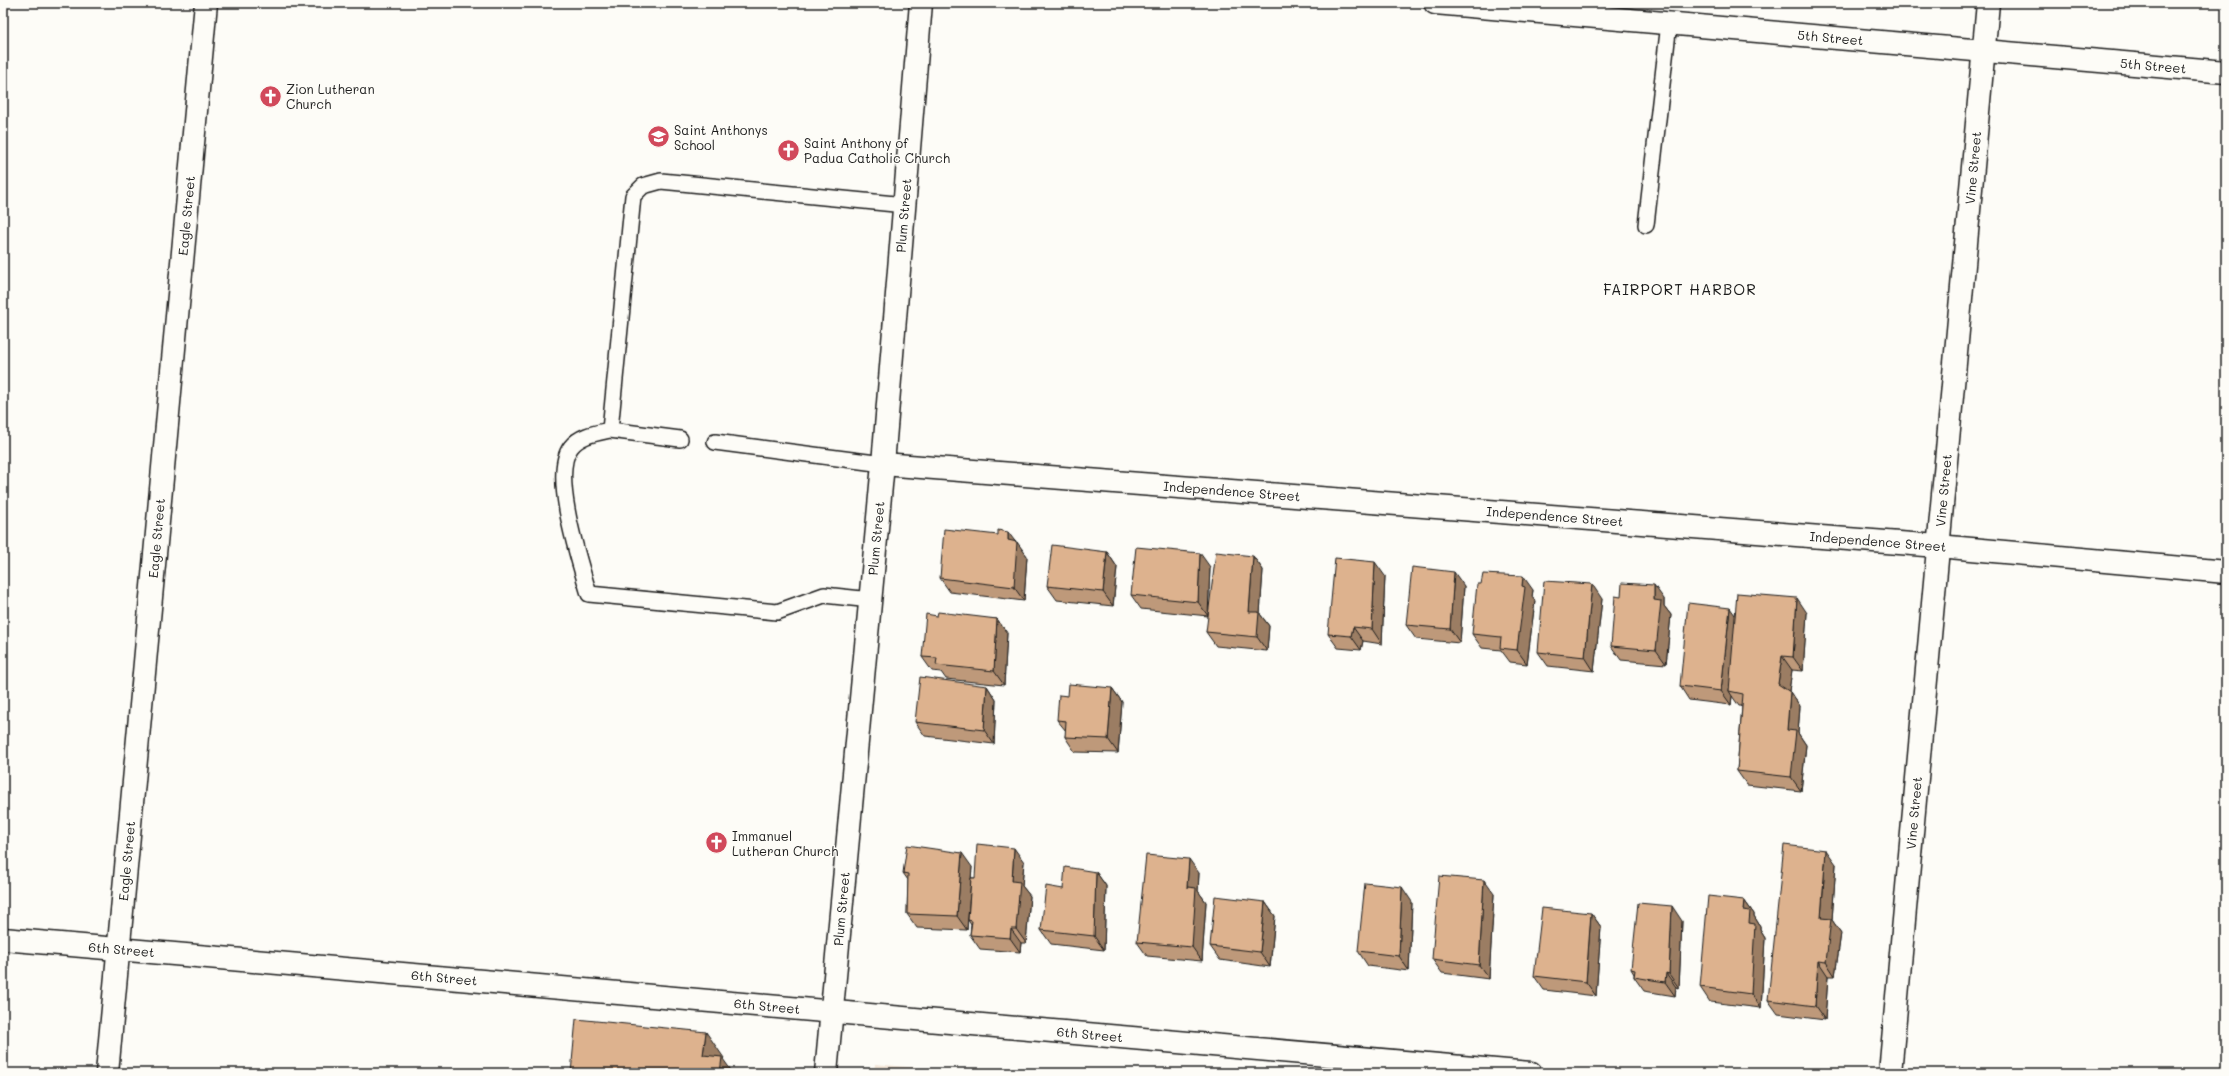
<svg xmlns="http://www.w3.org/2000/svg" width="2229" height="1076" viewBox="0 0 2229 1076" font-family="Mali,sans-serif">
<style>
.built{fill:#f3e6d8}
.lines{fill:none;stroke-linecap:round;stroke-linejoin:round}
.service-casing{stroke:#1c1c1c;stroke-width:18}
.minor-casing{stroke:#1c1c1c;stroke-width:25}
.service{stroke:#fdfcf7;stroke-width:15}
.minor{stroke:#fdfcf7;stroke-width:22}
.wall{fill:#be997a;stroke:#1c1c1c}
.shaded-wall{fill:#9b7d63;stroke:#1c1c1c}
.building{fill:#ddb28e;stroke:#1c1c1c}
.labels{text-anchor:middle;stroke-width:3;stroke-linejoin:round;paint-order:stroke}
.street-label{font-size:13px;fill:#1c1c1c;stroke:#fdfcf7}
.poi-label{font-size:13px;fill:#1c1c1c;stroke:#fdfcf7;text-anchor:start}
.quarter-label{font-size:15px;letter-spacing:1px;fill:#1c1c1c;stroke:#fdfcf7}
</style>
<rect width="100%" height="100%" fill="#fdfcf7"/>
<filter id="ink" filterUnits="userSpaceOnUse"><feTurbulence type="fractalNoise" baseFrequency=".025" numOctaves="2"/><feDisplacementMap in="SourceGraphic" scale="8" xChannelSelector="R" yChannelSelector="G"/><feConvolveMatrix kernelMatrix="1 2 1 2 8 2 1 2 1" color-interpolation-filters="sRGB"/></filter>
<g filter="url(#ink)">
<path class="built" d="M875 1064 971 1073H874Z"/>
<g class="lines">
<defs>
<path id="service" d="M1646 225 1669 23
M610 430C597 433 580 435 571 447 550 473 580 563 589 594L777 612 824 595 871 600
M680 439 610 430 633 196 643 186 661 181 905 205
M715 442 883 464"/>
<g id="minor">
<path id="s1" d="M1435 3 2226 72"/>
<path id="s2" d="M883 464 1938 546 2226 572"/>
<path id="s3" d="M3 939 1531 1073"/>
<path id="s4" d="M107 1073 206 3"/>
<path id="s5" d="M826 1073 883 464 921 3"/>
<path id="s6" d="M1890 1073 1988 3"/>
</g>
</defs>
<use href="#service" class="service-casing"/>
<use href="#minor" class="minor-casing"/>
<use href="#service" class="service"/>
<use href="#minor" class="minor"/>
</g>
<path class="wall" d="M1015 541 1027 556 1024 601 950 592 940 578Z
M1107 552 1117 567 1113 606 1057 600 1047 586Z
M1253 556 1263 570 1260 614 1269 626 1267 651 1216 646 1206 632Z
M1210 567 1208 616 1141 609 1131 595Z
M1385 576 1382 644 1363 641 1361 650 1338 648 1328 634Z
M1464 586 1460 643 1416 639 1406 625Z
M1533 590 1532 597 1535 601 1527 664 1510 662 1501 650 1482 648 1472 634Z
M1602 599 1594 671 1548 666 1538 652Z
M1664 599V606L1671 615 1666 664 1621 660 1611 646Z
M1807 613 1803 671 1792 670 1789 691 1800 706 1798 733 1806 745 1801 791 1747 785 1737 771 1742 706H1739L1732 696 1731 705 1689 700 1680 686Z
M937 616 997 619 1007 633 1004 685 946 679 941 672 932 671 922 657Z
M987 686 996 700 994 744 925 736 915 722Z
M1112 688 1122 702 1118 753 1075 752 1065 737 1066 731 1057 720Z
M1024 862 1022 886 1030 896 1026 943H1021L1020 952 980 949 970 935 971 925 968 920V912L967 930 917 928 907 914 908 880 903 873 972 867 971 878H975Z
M1836 864 1832 920 1841 933 1835 976H1828L1825 1020 1778 1014 1768 1000Z
M1096 872 1106 886 1104 950 1051 944 1041 930 1063 889Z
M1199 873 1198 891 1206 902 1202 961 1147 956 1137 942Z
M1494 894 1489 979 1442 973 1432 959Z
M1744 900 1754 914V916L1760 926V930L1765 938 1761 1008 1710 1002 1700 987Z
M1265 902 1275 916 1270 967 1220 960 1210 946Z
M1412 902 1409 971 1368 966 1358 951Z
M1591 913 1601 927 1596 996 1544 990 1534 976Z
M1682 921 1679 988 1676 987 1675 996 1644 991 1634 977V974L1631 969Z"/>
<path class="shaded-wall" d="M1008 532 1017 544V542L1027 556 1024 601 1014 587 1008 540Z
M1107 552 1117 567 1113 606 1103 592Z
M1200 553 1210 567 1208 616 1198 602Z
M1253 556 1263 570 1260 614 1269 626 1267 651 1257 637 1249 612Z
M1375 562 1385 576 1382 644 1372 629Z
M1454 572 1464 586 1460 643 1450 629Z
M1523 576 1533 590 1532 597 1535 601 1527 664 1517 650 1522 586Z
M1592 584 1602 599 1594 671 1585 657Z
M1654 585 1664 599V606L1671 615 1666 664 1656 650 1654 600Z
M1797 598 1807 613 1803 671 1793 657Z
M1730 608 1740 622 1729 691 1732 696 1731 705 1721 691Z
M997 619 1007 633 1004 685 994 671Z
M1353 627 1363 641 1361 650 1351 636Z
M1782 656 1792 670 1788 698 1778 684Z
M987 686 996 700 994 744 984 730Z
M1112 688 1122 702 1118 753 1108 739Z
M1790 692 1800 706 1798 733 1806 745 1801 791 1791 777 1787 730Z
M1014 848 1024 862 1022 886 1030 896 1026 943 1016 929 1012 881Z
M1826 850 1836 864 1832 920 1841 933 1835 976 1826 962 1821 918Z
M962 853 972 867 967 930 957 916Z
M1189 859 1199 873 1198 891 1206 902 1202 961 1192 947 1187 887Z
M1096 872 1106 886 1104 950 1094 936Z
M1484 880 1494 894 1489 979 1479 965Z
M1402 887 1412 902 1409 971 1399 956Z
M1744 900 1754 914V916L1760 926V930L1765 938 1761 1008 1751 994 1749 923 1743 910Z
M1265 902 1275 916 1270 967 1260 952Z
M1672 906 1682 921 1679 988 1669 974Z
M1591 913 1601 927 1596 996 1586 982Z
M1011 929 1021 943 1020 952 1010 938Z
M1818 961 1828 976 1825 1020 1815 1006Z
M1666 973 1676 987 1675 996 1665 982Z
M706 1032 724 1058 723 1059 733 1073H716L703 1055Z"/>
<path class="building" d="M944 529 998 535V530L1008 532V540L1017 542 1014 587 940 578Z
M1052 545 1107 552 1103 592 1047 586Z
M1136 547 1200 553 1198 602 1131 595Z
M1216 552 1253 556 1249 612H1259L1257 637 1206 632Z
M1335 558 1375 562 1372 629 1353 627 1351 636 1328 634Z
M1412 567 1454 572 1450 629 1406 625Z
M1483 574 1523 576 1522 586 1525 587 1517 650 1500 648 1501 637 1472 634 1477 584H1481Z
M1544 581 1592 584 1585 657 1538 652Z
M1622 583 1654 585V600L1661 601 1656 650 1611 646 1615 596 1621 597Z
M1737 593 1797 598 1793 657 1782 656 1778 684 1790 692 1787 730 1796 731 1791 777 1737 771 1743 694 1729 691Z
M1688 603 1730 608 1721 691 1680 686Z
M938 612 997 619 994 671 936 665 937 658 922 657 926 614 937 616Z
M920 677 987 686 984 730 915 722Z
M1069 684 1112 688 1108 739 1065 737 1066 721 1057 720 1059 695 1068 696Z
M977 844 1014 848 1012 881 1020 882 1016 929H1011L1010 938 970 935 972 921 968 920 971 878H975Z
M907 845 962 853 957 916 907 914 908 874 903 873Z
M1784 845 1826 850 1821 918 1831 919 1826 962 1818 961 1815 1006 1768 1000Z
M1146 855 1189 859 1187 887 1196 888 1192 947 1137 942Z
M1065 867 1096 872 1094 936 1041 930 1046 886 1063 889Z
M1439 876 1484 880 1479 965 1432 959Z
M1365 883 1402 887 1399 956 1358 951Z
M1215 896 1265 902 1260 952 1210 946Z
M1708 896 1744 900 1743 910 1750 911 1749 923 1755 924 1751 994 1700 987Z
M1638 903 1672 906 1669 974 1666 973 1665 982 1634 977 1635 970 1631 969Z
M1542 908 1591 913 1586 982 1534 976Z
M576 1019 706 1032 703 1055 722 1057 720 1073H571Z"/>
</g>
<defs>
<symbol id="church-disc" viewBox="-11 -11 22 22"><circle r="9.5" fill="#d1495b" stroke="#fdfcf7"/><path d="M-1.2-6h2.4v3.5h3.3v2.4h-3.3V6h-2.4V-.1h-3.3v-2.4h3.3Z" fill="#fff"/></symbol>
<symbol id="school-disc" viewBox="-11 -11 22 22"><circle r="9.5" fill="#d1495b" stroke="#fdfcf7"/><path d="M0-5L7-2L0 1L-7-2ZM-4 1L0 2.5L4 1V4Q0 6-4 4Z" fill="#fff"/></symbol>
</defs>
<g fill-rule="evenodd">
<use href="#church-disc" x="258" y="84" width="25" height="25"/>
<use href="#school-disc" x="646" y="124" width="25" height="25"/>
<use href="#church-disc" x="776" y="138" width="25" height="25"/>
<use href="#church-disc" x="704" y="830" width="25" height="25"/>
</g>
<g class="labels">
<g class="street-label">
<text dy="5" stroke="none"><textPath href="#s1" startOffset="397">5th Street</textPath></text>
<text dy="5" stroke="none"><textPath href="#s1" startOffset="721">5th Street</textPath></text>
<text dy="5" stroke="none"><textPath href="#s6" startOffset="909">Vine Street</textPath></text>
<text dy="5" stroke="none"><textPath href="#s4" startOffset="861">Eagle Street</textPath></text>
<text dy="5" stroke="none"><textPath href="#s5" startOffset="861">Plum Street</textPath></text>
<text dy="5" stroke="none"><textPath href="#s6" startOffset="585">Vine Street</textPath></text>
<text dy="5" stroke="none"><textPath href="#s2" startOffset="350">Independence Street</textPath></text>
<text dy="5" stroke="none"><textPath href="#s2" startOffset="674">Independence Street</textPath></text>
<text dy="5" stroke="none"><textPath href="#s4" startOffset="537">Eagle Street</textPath></text>
<text dy="5" stroke="none"><textPath href="#s5" startOffset="537">Plum Street</textPath></text>
<text dy="5" stroke="none"><textPath href="#s2" startOffset="998">Independence Street</textPath></text>
<text dy="5" stroke="none"><textPath href="#s6" startOffset="261">Vine Street</textPath></text>
<text dy="5" stroke="none"><textPath href="#s4" startOffset="213">Eagle Street</textPath></text>
<text dy="5" stroke="none"><textPath href="#s5" startOffset="165">Plum Street</textPath></text>
<text dy="5" stroke="none"><textPath href="#s3" startOffset="119">6th Street</textPath></text>
<text dy="5" stroke="none"><textPath href="#s3" startOffset="443">6th Street</textPath></text>
<text dy="5" stroke="none"><textPath href="#s3" startOffset="767">6th Street</textPath></text>
<text dy="5" stroke="none"><textPath href="#s3" startOffset="1091">6th Street</textPath></text>
</g>
<g class="poi-label">
<text x="286" y="94">Zion Lutheran<tspan x="286" dy="15">Church</tspan></text>
<text x="674" y="135">Saint Anthonys<tspan x="674" dy="15">School</tspan></text>
<text x="804" y="148">Saint Anthony of<tspan x="804" dy="15">Padua Catholic Church</tspan></text>
<text x="732" y="841">Immanuel<tspan x="732" dy="15">Lutheran Church</tspan></text>
</g>
<g class="quarter-label">
<text x="1680" y="295">FAIRPORT HARBOR</text>
</g>
</g>
<rect width="2229" height="1076" fill="none" stroke="#fdfcf7" stroke-width="16"/>
<rect x="8" y="8" width="2213" height="1060" fill="none" stroke="#1c1c1c" stroke-width="1.5" filter="url(#ink)"/>
</svg>
